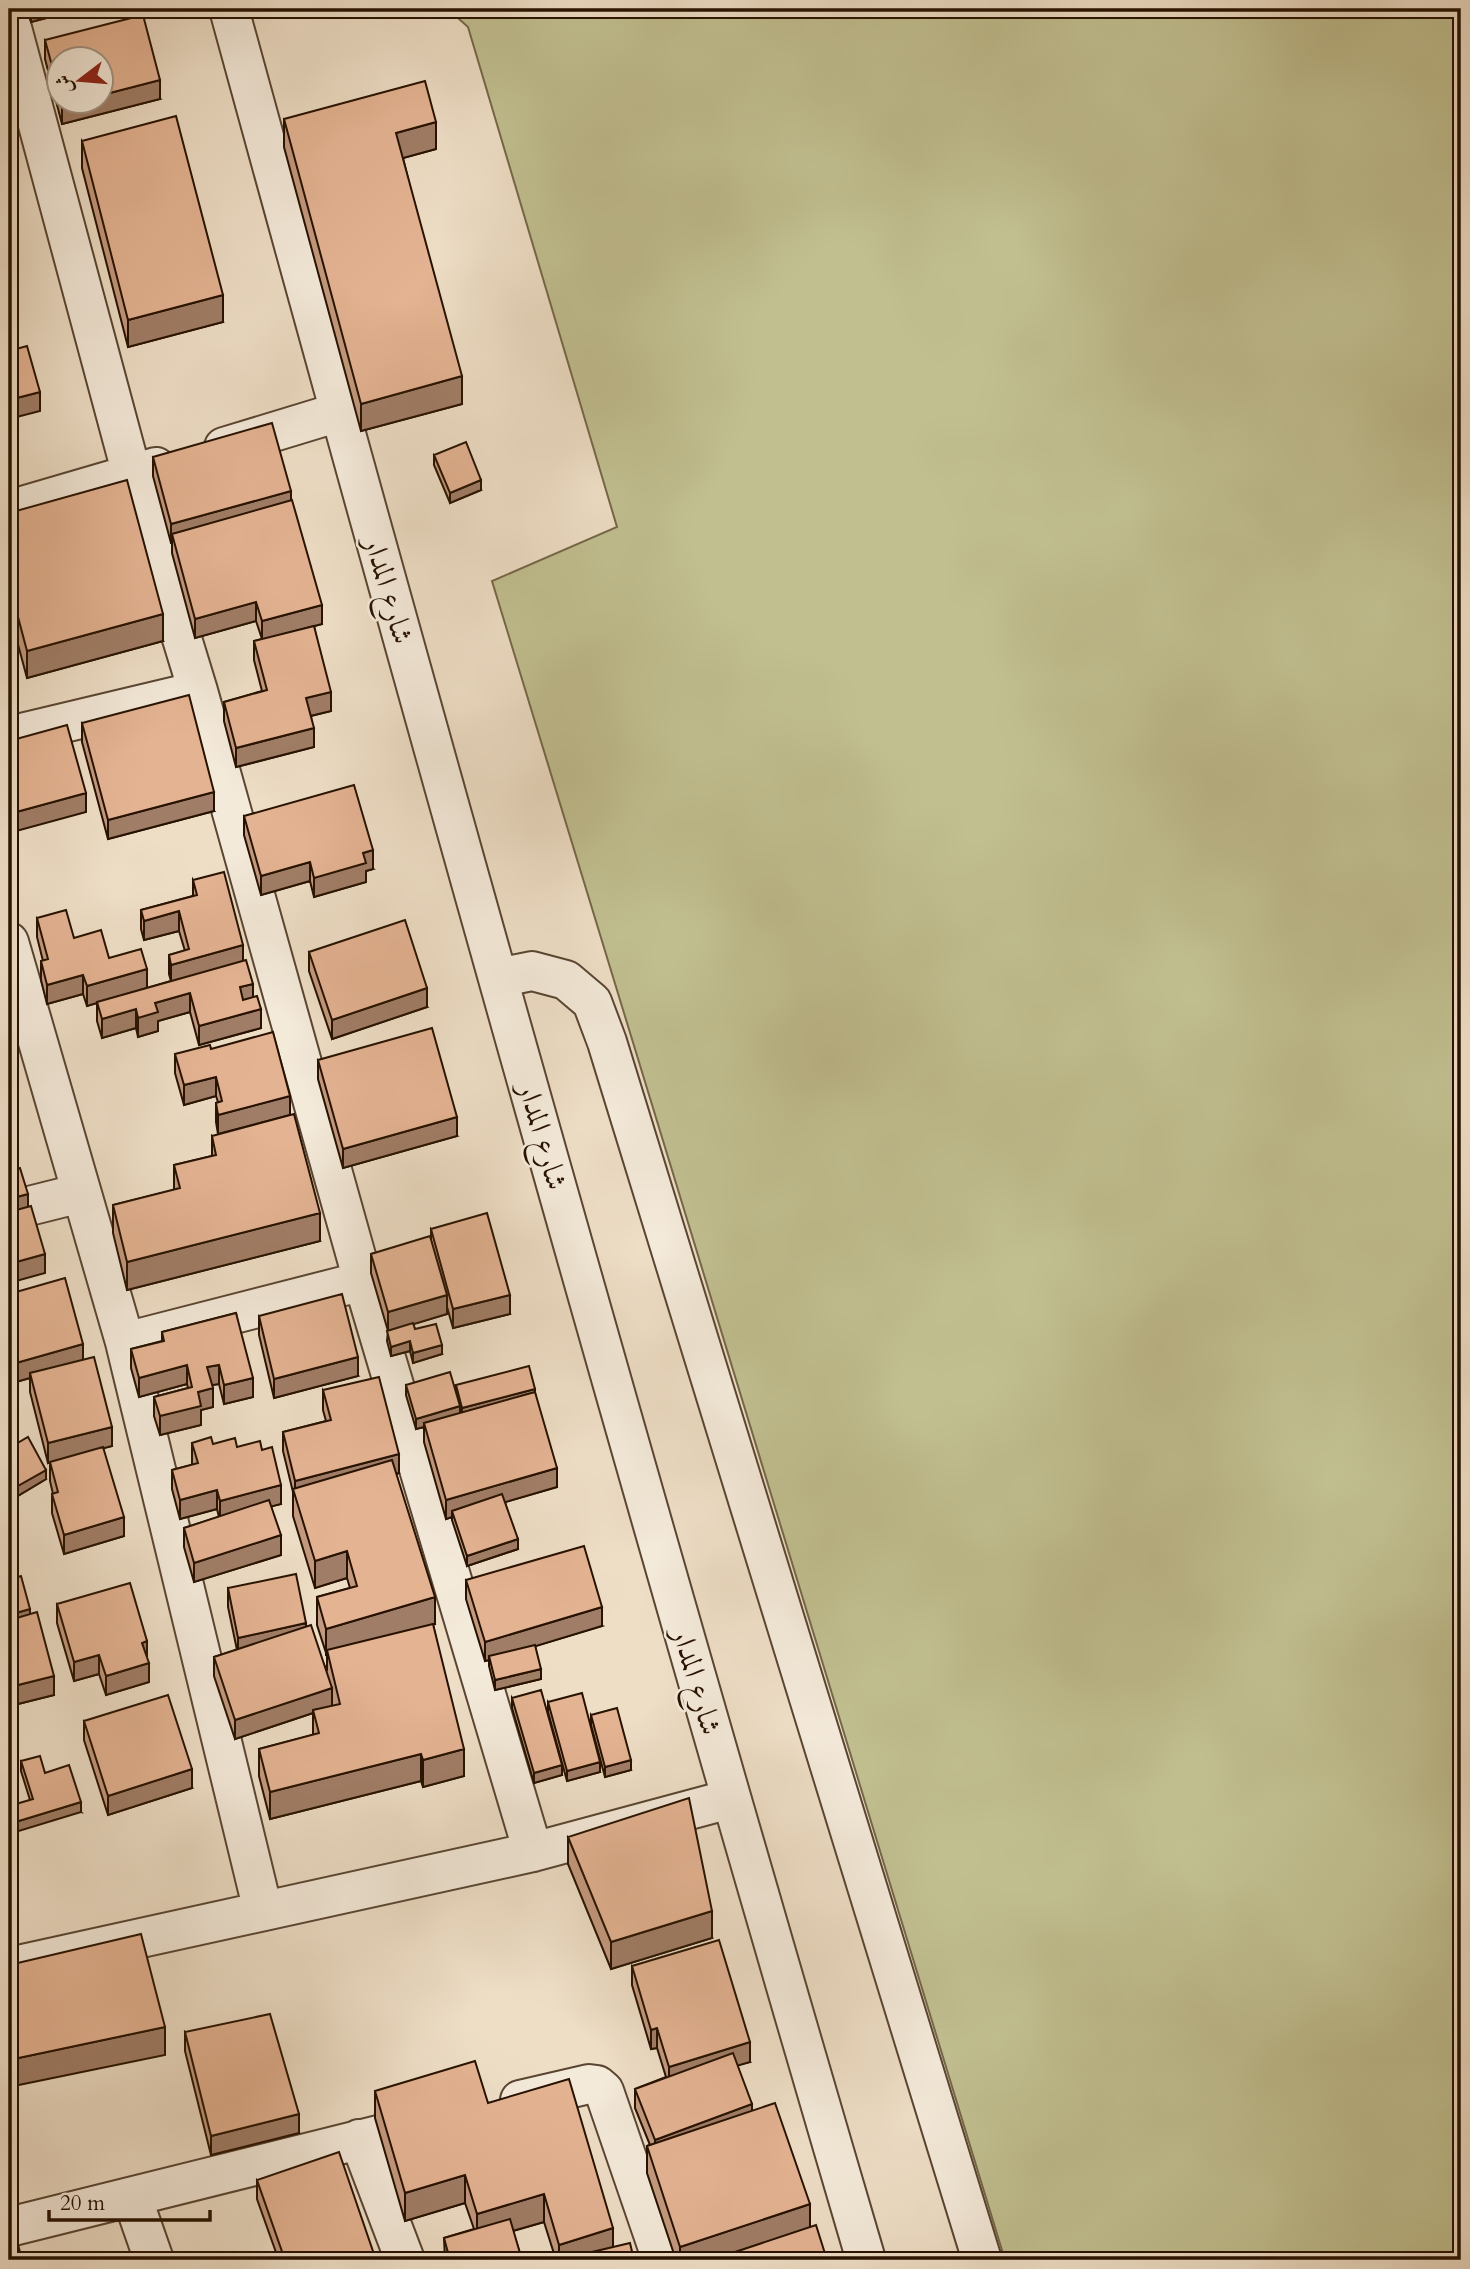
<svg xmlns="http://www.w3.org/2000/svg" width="1470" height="2269" viewBox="0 0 1470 2269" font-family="Cardo,Amiri,serif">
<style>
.green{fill:#c1bf90;stroke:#746848;stroke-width:2}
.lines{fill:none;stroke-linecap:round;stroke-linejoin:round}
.minor-casing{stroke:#594532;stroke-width:42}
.minor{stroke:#f4eada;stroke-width:38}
.wall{fill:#c49a7e;stroke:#271200;stroke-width:2;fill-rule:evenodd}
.shaded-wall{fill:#a07d66;stroke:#271200;stroke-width:2}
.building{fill:#e4b392;stroke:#271200;stroke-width:2}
.labels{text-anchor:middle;stroke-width:5;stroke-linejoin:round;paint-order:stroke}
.street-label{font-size:30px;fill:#271200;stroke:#f4eada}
</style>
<rect width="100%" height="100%" fill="#eedec6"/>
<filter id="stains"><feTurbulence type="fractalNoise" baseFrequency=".00286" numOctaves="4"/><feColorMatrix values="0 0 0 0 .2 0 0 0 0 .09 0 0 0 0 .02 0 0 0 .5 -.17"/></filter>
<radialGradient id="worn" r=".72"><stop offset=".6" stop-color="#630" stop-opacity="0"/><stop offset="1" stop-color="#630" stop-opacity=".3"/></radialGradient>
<path class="green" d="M448 9H1461V2260H1005L492 581 617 527 468 27Z"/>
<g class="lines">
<defs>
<path id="minor" d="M229 9C435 761 646 1512 866 2260
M9 17 132 475 198 691 363 1281 533 1852
M224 447 339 412
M9 510 156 467
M9 736 198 691
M9 942 125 1342 263 1911
M498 978 532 971 566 980 592 1002 607 1042 982 2260
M9 1211 81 1193
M125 1342 363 1281
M9 1967 533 1852 730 1799
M520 2100 589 2084 597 2085 604 2091 662 2260
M359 2139 405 2260
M132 2197 154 2260
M9 2227 431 2122"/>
</defs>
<use href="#minor" class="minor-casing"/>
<use href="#minor" class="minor"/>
</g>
<path class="wall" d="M27 9H81L31 22Z
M45 40 160 99 62 124 45 59ZM60 60 102 102H60Z
M284 119 436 149 403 158 462 404 361 431 284 147Z
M82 141 223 322 128 347 82 168Z
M434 455 481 490 450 503 434 465Z
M153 457 291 501 322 624 314 626 331 711 311 716 314 747 236 767 224 721V702L262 691 254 660V641L262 639 256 621 195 638 172 553V543H171L153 476Z
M9 513 163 641 27 678 9 611Z
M82 723 214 811 108 839 82 742Z
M244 816 373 869 366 871V882L314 897 310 881 261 895 244 835Z
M193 880 243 961 261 1028 199 1045 190 1012 158 1021V1031L138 1037 136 1028 102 1038 97 1021V1003L87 1006 83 994 47 1004 41 980V961H43L37 937V918L109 958 147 988 171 981 169 974V955L185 951 179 931 144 940 141 929V910L193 896Z
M309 952 427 1007 332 1039 309 971Z
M211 1049 290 1115 218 1134 216 1122V1103L218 1102 216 1096 184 1105 175 1073V1054Z
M318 1060 457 1136 343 1168 318 1079Z
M212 1136 320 1241 127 1290 113 1233V1205L174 1190V1165L212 1156Z
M431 1229 510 1314 453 1328 447 1307V1314L413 1324 415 1329 442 1354 413 1363 410 1351 391 1356 387 1341 388 1331 371 1273V1254L431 1239Z
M9 1294 83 1360 112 1446 103 1448 124 1536 64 1554 52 1513V1494H53L50 1481V1462L48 1463 30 1392V1378L9 1384Z
M236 1313 253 1397 224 1404 219 1384 212 1385 213 1407 201 1410V1425L160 1435 154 1416V1397L188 1388 187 1384 139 1397 131 1368V1349L162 1341V1332Z
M259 1316 358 1376 274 1398 259 1335Z
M406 1385 456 1393V1385L535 1393 557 1487 505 1502 518 1549 467 1566 452 1520V1517L446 1519 424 1442V1427L416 1429 406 1395Z
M323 1390 399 1473 396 1474 435 1624H433L464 1776 423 1787 421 1781 270 1819 259 1776V1749L313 1735V1713L235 1739 214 1676V1657L237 1650 228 1607V1588L306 1626 327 1671V1656L317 1625V1597L350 1588 347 1578 315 1588 293 1516V1492L283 1451V1432L326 1421 323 1410Z
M192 1443 213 1444 262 1450 281 1504 271 1506 281 1555 194 1582 184 1547V1528L219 1517 217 1509 180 1519 172 1489V1470L192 1465Z
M9 1448 46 1479 16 1497 9 1484Z
M9 1580 30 1614 54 1695 18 1704 11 1677H9Z
M466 1580 602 1626 535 1646 541 1679 495 1690 489 1666V1660L485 1661 466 1599Z
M57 1604 147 1658 149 1682 106 1695 99 1674 74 1681 57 1623Z
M512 1698 562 1775 534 1783 512 1708Z
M548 1702 600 1772 567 1781 548 1712Z
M591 1715 631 1770 605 1777 591 1725Z
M84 1721 192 1788 108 1815 84 1740Z
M21 1761 45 1773 81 1812 30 1800 21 1771Z
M568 1837 712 1938 611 1969 568 1864Z
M632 1966 750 2062 737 2065 752 2111 827 2260H676L647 2173V2146L650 2145 635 2108V2089L666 2077 657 2048 651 2049 632 1985Z
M185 2032 299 2133 211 2155 185 2051Z
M375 2091 488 2103 613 2247 634 2260H556L544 2222 513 2231 522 2260H445L444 2238 474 2229 465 2203 405 2221 375 2118Z
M257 2180 376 2260H271L278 2258 257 2199Z"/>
<path class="shaded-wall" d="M43 9H81L31 22V12Z
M160 80V99L62 124V105L75 102H102V95Z
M14 95V129L9 131V96Z
M436 122V149L396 160V133Z
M12 210V229L9 230V211Z
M223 295V322L128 347V320Z
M462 376V404L361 431V404Z
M40 392V411L9 419V400Z
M481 480V490L450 503V493Z
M291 491V510L172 534V543H171V524Z
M256 602V621L195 638V619Z
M322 605V624L262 640V621Z
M163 614V641L27 678V651Z
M331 692V711L306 717V698Z
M314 728V747L236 767V748Z
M214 792V811L108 839V820Z
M86 793V812L9 833V814Z
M373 850V869L366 871V882L314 897V878L363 853Z
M310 862V881L261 895V876Z
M179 911V931L144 940V921Z
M243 945V964L171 984V965Z
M147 969V988L87 1006V986Z
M83 975V994L47 1004V985Z
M253 984V1003L240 1006V987Z
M427 988V1007L332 1039V1020Z
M190 993V1012L158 1021V1031L138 1037V1018L155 1003Z
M136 1009V1028L102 1038V1019Z
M261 1009V1028L199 1045V1026Z
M216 1077V1096L184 1105V1085Z
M290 1096V1115L218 1134V1115Z
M14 1113V1141L9 1142V1115Z
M457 1117V1136L343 1168V1149Z
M28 1194V1213L9 1219V1199Z
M320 1213V1241L127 1290V1262Z
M45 1254V1273L9 1283V1264Z
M447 1295V1314L388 1332V1312Z
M510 1295V1314L453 1328V1309Z
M410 1341V1351L391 1356V1347Z
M83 1344V1363L30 1373V1378L9 1384V1365Z
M442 1345V1354L413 1363V1353Z
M358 1357V1376L274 1398V1379Z
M187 1365V1384L139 1397V1378Z
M219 1365V1384L207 1386V1367Z
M253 1378V1397L224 1404V1385Z
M213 1388V1407L201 1410V1425L160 1435V1416L198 1392Z
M535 1389V1399L462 1418V1408Z
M460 1406V1416L424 1423V1427L416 1429V1419Z
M112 1427V1446L48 1463V1443Z
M399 1454V1473L297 1499 295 1495V1481Z
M557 1468V1487L454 1517 452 1511V1517L446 1519V1500Z
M46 1470V1479L16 1497V1487Z
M281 1485V1504L220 1520V1501Z
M217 1490V1509L180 1519V1500Z
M124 1517V1536L64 1554V1535Z
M281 1535V1555L194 1582V1563Z
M518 1539V1549L467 1566V1556Z
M347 1551V1578L315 1588V1561Z
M435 1597V1624L328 1655 327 1650 326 1656V1629Z
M602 1607V1626L490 1660 489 1656V1660L485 1661V1642Z
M30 1609V1619L9 1625V1615Z
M306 1623V1642L238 1657V1638Z
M147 1641V1660L142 1643Z
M99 1655V1674L74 1681V1662Z
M11 1657V1677H9V1658Z
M149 1663V1682L106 1695V1676Z
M541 1669V1679L495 1690V1680Z
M54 1676V1695L18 1704V1685Z
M332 1688V1707L313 1710V1713L235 1739V1720Z
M464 1749V1776L423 1787V1760Z
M421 1754V1781L270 1819V1792Z
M631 1760V1770L605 1777V1767Z
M600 1762V1772L567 1781V1771Z
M562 1765V1775L534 1783V1773Z
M192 1769V1788L108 1815V1796Z
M81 1802V1812L9 1834V1824Z
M712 1911V1938L611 1969V1942Z
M165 2027V2055L9 2087V2060Z
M657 2028V2048L651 2049V2030Z
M750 2042V2062L669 2086V2067Z
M752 2104V2123L655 2159V2140Z
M299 2114V2133L211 2155V2136Z
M465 2175V2203L405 2221V2193Z
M544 2194V2222L477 2241V2214Z
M810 2204V2231L714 2260H680V2247Z
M613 2228V2256L559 2260V2245Z"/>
<path class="building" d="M30 9H43L31 12Z
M143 15 160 80 102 95V60H60V95L45 40Z
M9 74 14 95 9 96Z
M425 81 436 122 396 133 462 376 361 404 284 119Z
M61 102H75L62 105Z
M176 116 223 295 128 320 82 141Z
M9 200 12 210 9 211Z
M27 346 40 392 9 400V351Z
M272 423 291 491 171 524 153 457Z
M466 442 481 480 450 493 434 455Z
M127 480 163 614 27 651 9 583V513Z
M292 500 322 605 262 621 256 602 195 619 172 534Z
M314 626 331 692 306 698 314 728 236 748 224 702 267 690 254 641Z
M189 695 214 792 108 820 82 723Z
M67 725 86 793 9 814V741Z
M354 785 373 850 363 853 366 863 314 878 310 862 261 876 244 816Z
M224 872 243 945 171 965 169 955 189 949 179 911 144 921 141 910 197 895 193 880Z
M66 910 74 938 101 930 109 958 141 949 147 969 87 986 83 975 47 985 41 961 48 959 37 918Z
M405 920 427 988 332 1020 309 952Z
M246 960 253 984 240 987 243 1000 257 996 261 1009 199 1026 190 993 155 1003 158 1012 138 1018 136 1009 102 1019 97 1002Z
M432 1028 457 1117 343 1149 318 1060Z
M273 1032 290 1096 218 1115 216 1103 222 1101 216 1077 184 1085 175 1054 210 1045 211 1049Z
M9 1093 14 1113 9 1115Z
M294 1114 320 1213 127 1262 113 1205 180 1188 174 1165 216 1155 212 1136Z
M20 1168 28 1194 9 1199V1172Z
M31 1206 45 1254 9 1264V1212Z
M487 1213 510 1295 453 1309 431 1229Z
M430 1236 447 1295 388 1312 371 1254Z
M65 1278 83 1344 9 1365V1294Z
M342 1294 358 1357 274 1379 259 1316Z
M236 1313 253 1378 224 1385 219 1365 207 1367 213 1388 198 1392 201 1406 160 1416 154 1397 192 1387 187 1365 139 1378 131 1349 164 1341 162 1332Z
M413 1323 415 1329 436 1324 442 1345 413 1353 410 1341 391 1347 387 1331Z
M94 1357 112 1427 48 1443 30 1373Z
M529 1366 535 1389 462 1408 456 1385Z
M450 1372 460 1406 416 1419 406 1385Z
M379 1377 399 1454 295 1481 283 1432 331 1420 323 1390Z
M535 1392 557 1468 446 1500 424 1423Z
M28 1437 46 1470 16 1487 9 1474V1448Z
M211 1437 213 1444 235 1438 237 1447 260 1441 262 1450 272 1447 281 1485 220 1501 217 1490 180 1500 172 1470 198 1463 192 1443Z
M103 1447 124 1517 64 1535 52 1494 58 1492 50 1462Z
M392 1460 435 1597 326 1629 317 1597 357 1586 347 1551 315 1561 293 1489Z
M502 1494 518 1539 467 1556 452 1511Z
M269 1500 281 1535 194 1563 184 1528Z
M584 1546 602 1607 485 1642 466 1580Z
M296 1574 306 1623 238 1638 228 1588Z
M21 1576 30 1609 9 1615V1580Z
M130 1583 147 1641 142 1643 149 1663 106 1676 99 1655 74 1662 57 1604Z
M37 1612 54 1676 18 1685 11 1657 9 1658V1616L10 1620Z
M433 1624 464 1749 423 1760 421 1754 270 1792 259 1749 319 1733 313 1710 340 1704 327 1650Z
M311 1625 332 1688 235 1720 214 1657Z
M535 1645 541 1669 495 1680 489 1656Z
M541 1690 562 1765 534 1773 512 1698Z
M582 1693 600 1762 567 1771 548 1702Z
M168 1695 192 1769 108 1796 84 1721Z
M617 1708 631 1760 605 1767 591 1715Z
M40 1756 45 1773 69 1765 81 1802 9 1824V1806L33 1799 21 1761Z
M689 1798 712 1911 611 1942 568 1837Z
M141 1934 165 2027 9 2060V1965Z
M719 1940 750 2042 669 2067 657 2028 651 2030 632 1966Z
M270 2014 299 2114 211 2136 185 2032Z
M733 2053 752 2104 655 2140 635 2089Z
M475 2061 488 2103 569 2079 613 2228 559 2245 544 2194 477 2214 465 2175 405 2193 375 2091Z
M775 2103 810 2204 680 2247 647 2146Z
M339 2152 376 2260H285L257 2180Z
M510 2219 522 2260H450L444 2238Z
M816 2225 827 2260H714V2259Z
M16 2237 22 2260H9V2238Z
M630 2243 634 2260H558Z
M282 2257 283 2260H271Z"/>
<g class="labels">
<g class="street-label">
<text transform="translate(389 590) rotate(74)" y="10">شارع المدار</text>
<text transform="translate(543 1136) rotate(74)" y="10">شارع المدار</text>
<text transform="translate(697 1681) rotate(74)" y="10">شارع المدار</text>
</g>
</g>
<rect width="1470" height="2269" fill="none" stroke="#eedec6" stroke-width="35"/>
<rect x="10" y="10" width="1449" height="2248" fill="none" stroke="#271200" stroke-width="3.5"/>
<rect x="18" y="18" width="1435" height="2234" fill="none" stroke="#271200" stroke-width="2"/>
<g transform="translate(80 80) rotate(254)"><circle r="33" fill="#f4eada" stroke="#a29483" stroke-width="2"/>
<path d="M0-5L12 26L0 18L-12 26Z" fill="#8f2418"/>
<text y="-10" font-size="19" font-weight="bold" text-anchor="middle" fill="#271200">ش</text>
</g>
<path d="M49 2210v10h161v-10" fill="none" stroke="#271200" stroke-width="3.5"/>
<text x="60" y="2210" font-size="21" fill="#271200" stroke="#f4eada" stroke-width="5" paint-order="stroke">20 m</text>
<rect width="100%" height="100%" filter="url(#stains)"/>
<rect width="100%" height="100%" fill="url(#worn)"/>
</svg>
